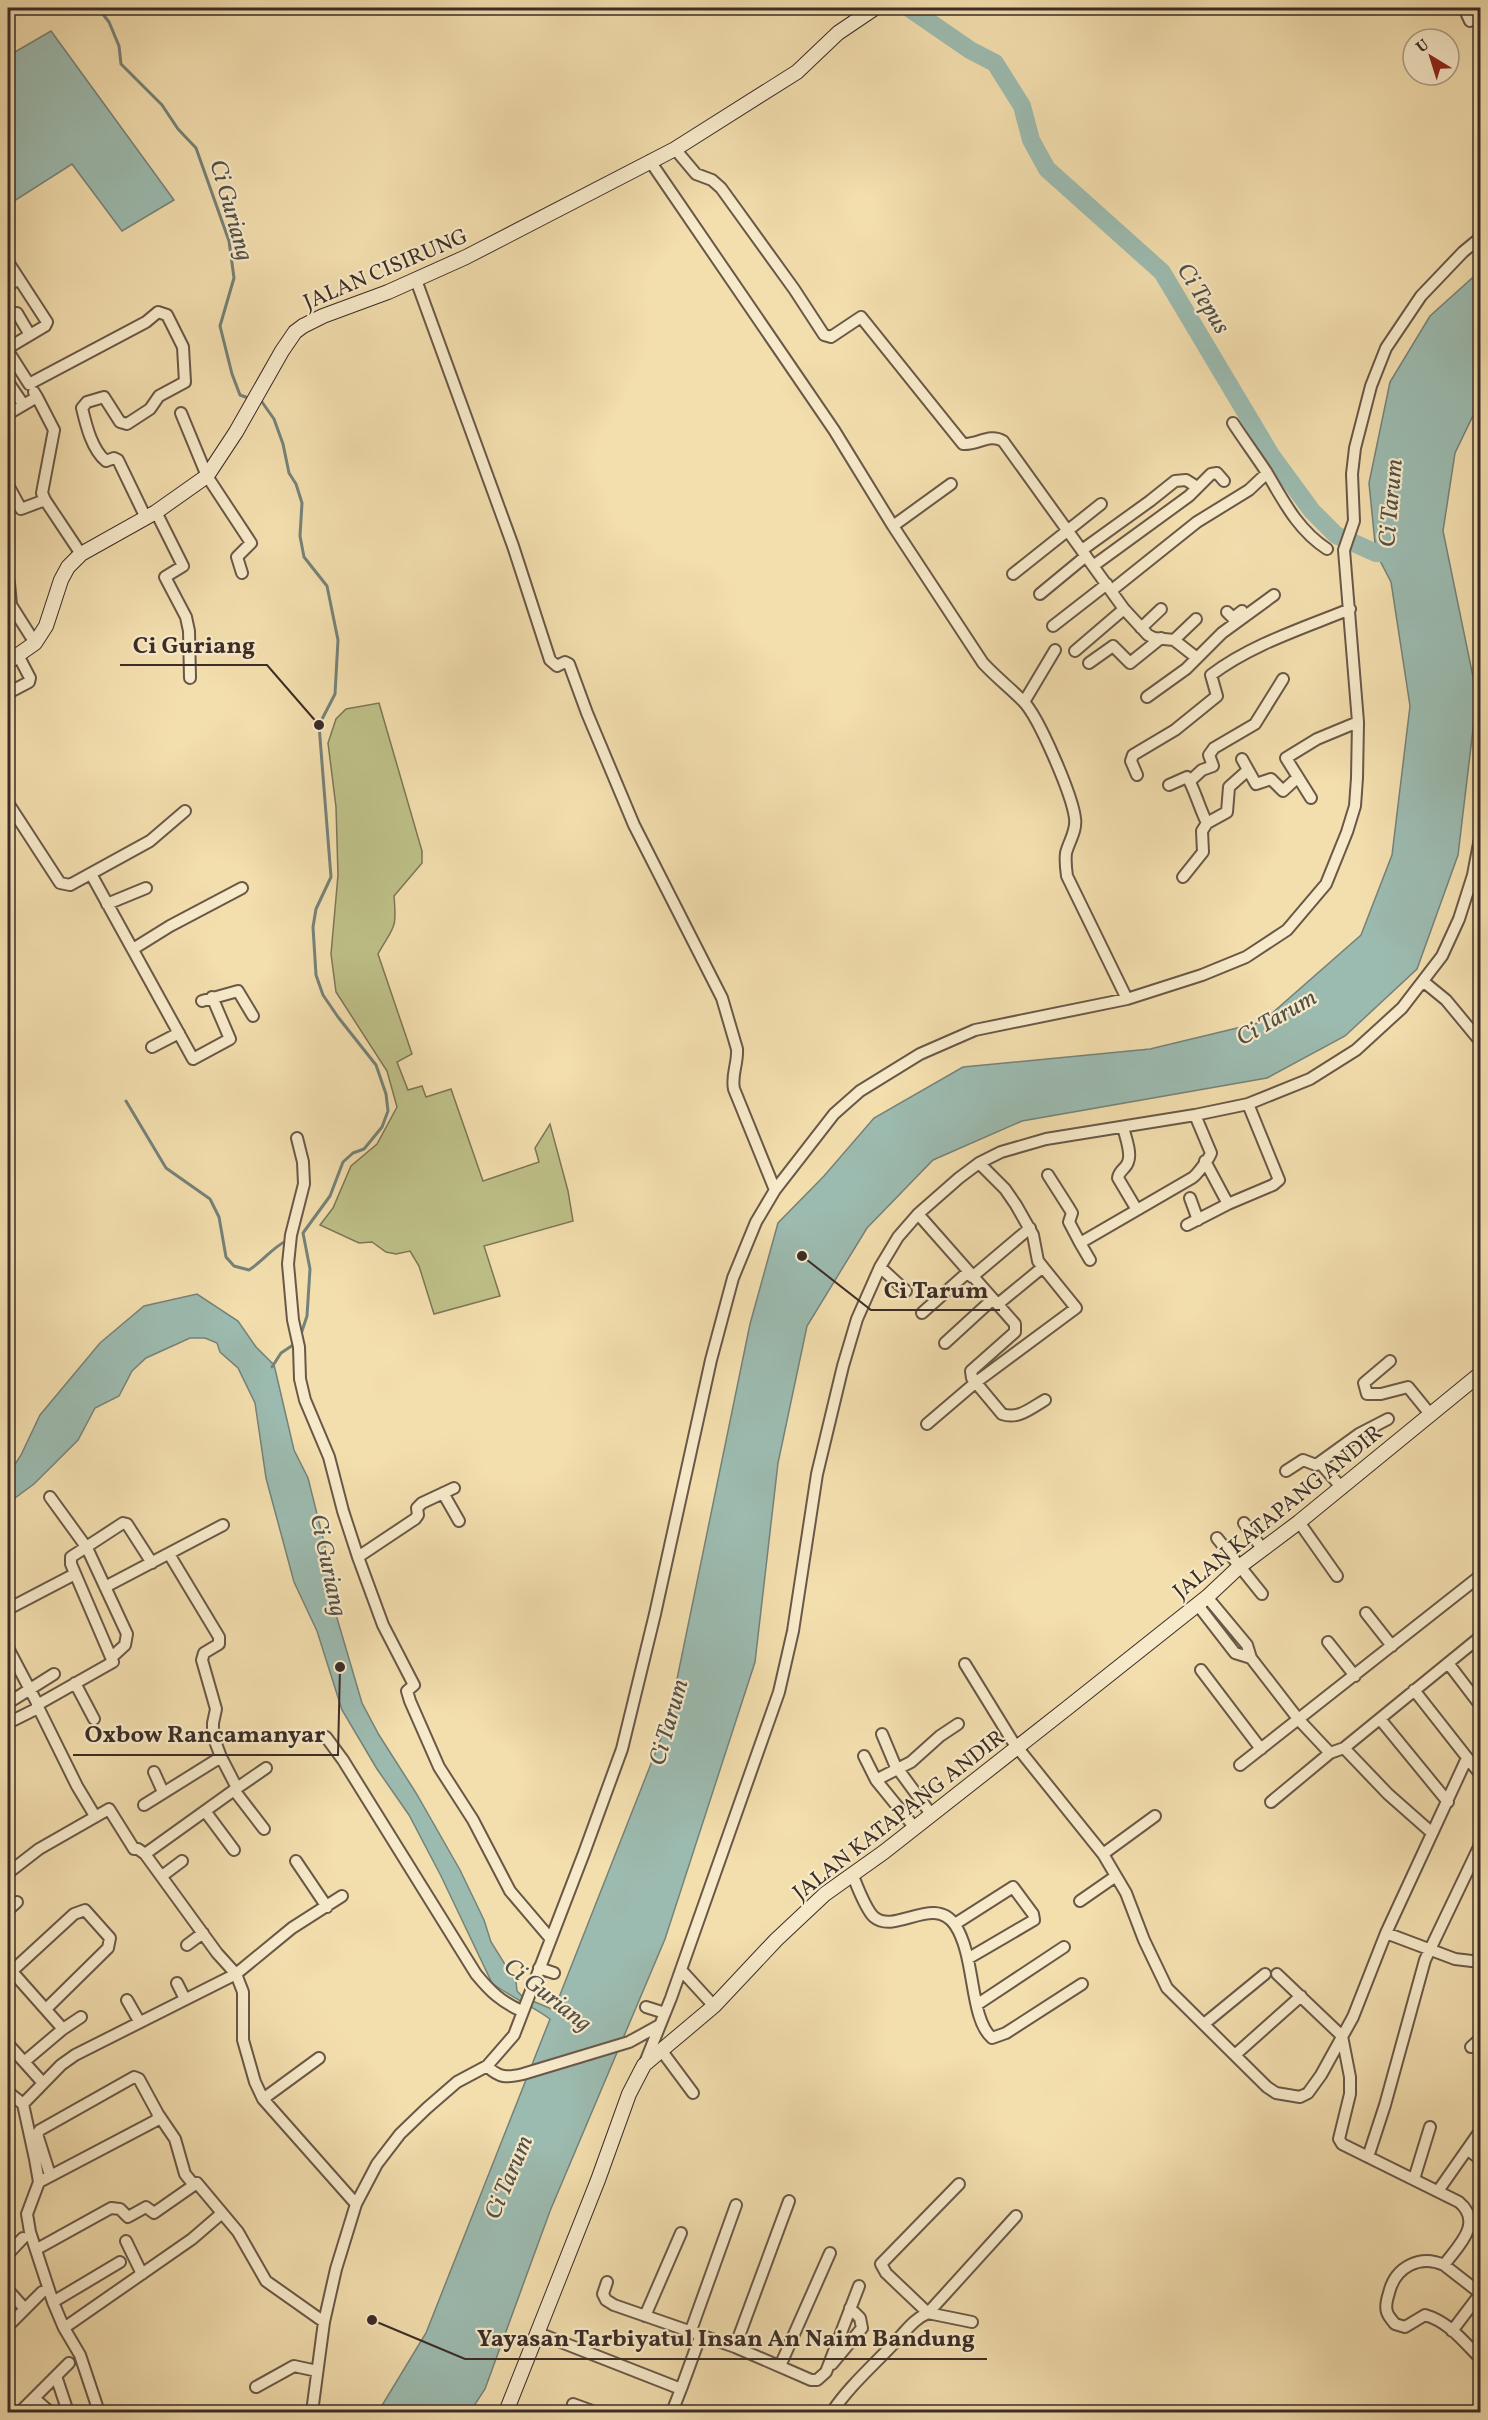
<svg xmlns="http://www.w3.org/2000/svg" width="1488" height="2420" viewBox="0 0 1488 2420" font-family="Vollkorn,serif">
<style>
.green{fill:#bec088;stroke:#7c7657;stroke-width:1.5}
.water{fill:#9cbbb0;stroke:#758279;stroke-width:1.5}
.lines{fill:none;stroke-linecap:round;stroke-linejoin:round}
.stream{stroke:#758279;stroke-width:3}
.river{stroke:#9cbbb0;stroke-width:18}
.street-casing{stroke:#695848;stroke-width:14}
.secondary-casing{stroke:#3b2c26;stroke-width:16}
.street{stroke:#f7eaca;stroke-width:10}
.secondary{stroke:#f7eaca;stroke-width:14}
.labels{text-anchor:middle;stroke-width:4.5;stroke-linejoin:round;paint-order:stroke}
.street-label{font-size:22px;fill:#3b2c26;stroke:#f7eaca}
.water-label{font-size:24px;font-style:italic;fill:#535048;stroke:#f7eaca}
.leader{fill:none;stroke:#3b2c26;stroke-width:2}
.callout-dot{fill:#3b2c26;stroke:#f7eaca;stroke-width:2}
.callout-label{font-size:24px;text-anchor:middle;font-weight:bold;fill:#3b2c26;stroke:#f7eaca;stroke-width:4.5;stroke-linejoin:round;paint-order:stroke}
</style>
<rect width="100%" height="100%" fill="#f3deae"/>
<filter id="stains"><feTurbulence type="fractalNoise" baseFrequency=".00333" numOctaves="4"/><feColorMatrix values="0 0 0 0 .2 0 0 0 0 .09 0 0 0 0 .02 0 0 0 .5 -.17"/></filter>
<radialGradient id="worn" r=".72"><stop offset=".6" stop-color="#630" stop-opacity="0"/><stop offset="1" stop-color="#630" stop-opacity=".3"/></radialGradient>
<path class="green" d="M379 703 422 851V863L394 896C397 931 394 925 378 954L412 1054 397 1062 408 1090 422 1086 426 1097 451 1089 483 1181 539 1162 535 1148 550 1124 568 1191 573 1221 484 1246 500 1296 434 1314 419 1266 410 1251 396 1254 386 1252 372 1242 359 1243 320 1225 333 1208 351 1166 377 1144 397 1107 387 1071 336 992 331 954 338 875 336 807 328 743 336 719 346 709Z"/>
<path class="water" d="M51 31 174 200 122 231 72 164 8 205V56Z
M1480 271V401L1455 453 1443 531 1477 696 1458 855 1417 969 1345 1036 1267 1078 1022 1121 933 1160 867 1228 807 1326 778 1463 755 1662 665 1939 550 2211 485 2389 470 2412H378L426 2333 550 2019C531 2005 510 1997 492 1983L441 1876 409 1815 377 1769 342 1710 317 1631 294 1582 266 1478 255 1403 238 1368 220 1352 217 1343 205 1338H190L146 1358 132 1371 119 1396 95 1408 78 1440 34 1484 8 1503V1475L21 1455 40 1415 100 1343 144 1306 197 1294 238 1321 256 1347 274 1365 276 1373 294 1450 308 1478 336 1590 332 1601 362 1703 379 1735 416 1793 460 1870 484 1920 491 1942 516 1982 517 1991 523 1997 554 2010 669 1718 750 1324 778 1223 824 1176 874 1118 963 1067 1150 1049 1262 1022 1361 935 1392 855 1410 706 1391 582 1376 553 1369 483 1390 382 1430 316Z"/>
<g class="lines">
<path class="stream" d="M98 8 109 22 119 46 121 64 162 105 178 129 196 148 229 241 234 278 220 326 232 374 240 395 251 399
M258 401 262 402 274 419 283 444 289 473 296 484 302 503 300 536 304 557 327 586 338 640 335 694 319 725 331 877 316 909 313 927 316 975 323 995 338 1017 376 1065 386 1094 388 1111 382 1127 364 1149 353 1153 343 1162 330 1196 303 1233 310 1269 307 1316 300 1337
M126 1101 166 1168 210 1199 219 1217 226 1257 234 1266 249 1270C263 1261 272 1248 286 1241
M272 1367 281 1353 296 1343"/>
<path class="river" d="M909 8 970 50 995 63 1022 106 1031 140 1047 169 1162 272 1271 455 1312 511 1336 535 1376 553 1400 554"/>
<defs>
<path id="street" d="M1464 8 1470 21
M675 149 696 174 712 180 721 188 794 289 824 335 831 337 861 317 963 444C978 445 989 433 1003 441L1124 609 1148 635 1154 638 1174 640 1196 619
M650 161 834 430 893 526 983 663C996 677 1010 688 1023 701 1039 717 1072 795 1075 818 1077 831 1069 841 1066 853 1065 861 1066 869 1067 876L1127 999
M8 262 47 322 45 326 8 348
M416 280 513 546 550 660 557 666 565 662 569 664 587 713 634 825 722 998 737 1049C738 1064 731 1075 734 1089L775 1190
M8 285 18 280
M17 313 30 335
M8 351 29 384 146 322 158 312 167 315 183 347 185 382 159 396 150 409 127 424 120 422 104 397 87 402 82 408C86 425 92 450 106 461L114 458 118 460 146 518
M8 382 23 404
M37 397 54 430 42 493 45 500
M181 413 207 476 251 543 237 557 242 573
M8 414 37 397 34 392
M1233 423C1244 440 1256 456 1267 473 1284 502 1298 530 1327 549
M8 485 21 509 45 500 81 554
M1480 506V522
M156 512 183 566 165 577 186 617 189 631 190 678
M893 526 951 484
M1082 550 1150 501 1175 481 1186 480 1197 487
M1093 566 1189 496 1211 474 1217 473 1224 481
M1013 574 1101 504
M9 583 11 605 35 643
M1112 590 1197 522 1249 490 1267 473
M1040 594 1086 556
M1227 612 1233 618 1242 611
M1053 626 1107 584
M1141 628 1161 609
M1174 640 1197 658
M1075 651 1124 609
M1089 663 1113 646 1130 663 1161 638
M8 693 29 682 30 678 18 655
M1147 697 1186 669 1222 633 1274 595
M1024 702 1055 650
M1242 759 1256 784 1271 779 1283 791 1298 777
M1137 775 1131 761 1133 755 1175 730 1217 696 1211 675C1252 644 1304 628 1350 609
M1190 781 1202 770 1213 766 1209 755 1214 748 1255 724 1283 679
M1169 785 1187 777C1193 785 1201 812 1207 823L1227 812 1229 787 1248 770
M1311 798 1286 758 1317 739 1358 722
M8 803 60 883 70 885 150 841 185 811
M91 874 193 1059 230 1039 212 997
M1183 877 1203 852 1202 831 1207 823
M107 904 146 888
M133 949 170 926 242 888
M1424 982 1446 1000 1480 1041
M202 1001 238 991 253 1016
M152 1047 179 1033
M1123 1127C1125 1136 1132 1153 1128 1162 1126 1169 1119 1170 1118 1178L1137 1210
M297 1138 303 1162 304 1184 291 1235 288 1264 293 1320 299 1347 300 1379 305 1400 329 1457 343 1511 358 1557 383 1625 414 1685 407 1691 410 1701 439 1767 473 1820 510 1891 550 1938
M1048 1175 1069 1208 1072 1213 1069 1222 1080 1243
M1190 1198 1198 1220
M1228 1204 1273 1185 1279 1180 1248 1104
M918 1214 1015 1324V1332L971 1371 972 1378 1002 1414C1018 1420 1031 1408 1045 1400
M1187 1225 1228 1204 1205 1161
M1090 1260 1080 1243 1192 1178C1197 1175 1210 1157 1211 1153L1195 1115
M880 1267 906 1291
M972 1277 1030 1228
M998 1304 1043 1267
M922 1313 968 1272
M945 1343 993 1299
M1390 1361 1364 1383 1367 1394H1381L1408 1387 1430 1414
M927 1424 975 1383 1076 1308 1038 1261 1033 1235 1016 1205 1005 1189 979 1163
M1320 1463 1342 1488
M1286 1471 1303 1460 1316 1465 1359 1434 1388 1419
M443 1493 459 1521
M50 1497 87 1548 127 1634 125 1645 112 1657
M1299 1522 1337 1576
M1244 1523 1263 1550
M1217 1538 1262 1594
M358 1557 415 1519 418 1515 417 1508 422 1503 454 1488
M105 1587 223 1525
M1207 1597 1247 1645 1251 1658 1299 1720 1330 1753
M1197 1604 1235 1653 1251 1658
M8 1609 75 1574
M1366 1613 1392 1646
M1328 1642 1355 1676
M8 1648 37 1703
M1448 1663 1480 1705
M965 1664 1013 1742 1103 1854 1126 1893 1144 1940 1167 1988 1267 2087 1276 2093 1300 2097 1308 2093 1321 2075 1353 2017 1386 1933 1467 1758
M1201 1670 1261 1749
M75 1683 94 1719
M1414 1690 1480 1774
M8 1703 54 1674
M1380 1719 1448 1802
M8 1723 38 1708
M882 1734 895 1765 931 1814
M326 1737 343 1760 476 1974C490 1991 501 2002 522 2011
M1344 1748 1388 1794 1431 1832
M864 1756 876 1780
M1240 1765 1480 1576
M154 1772 163 1792
M237 1788 266 1768
M234 1790 264 1829
M1271 1802 1330 1753 1344 1748 1480 1637
M144 1805 221 1757
M205 1811 234 1850
M95 1816 77 1786 37 1705 113 1662 71 1564V1557L123 1523 127 1524 152 1563
M915 1828 876 1780 911 1762 940 1736 958 1724
M145 1854 237 1788 221 1757 213 1736V1723L216 1709 202 1660 204 1653 219 1644V1637L169 1554
M1103 1854 1155 1816
M296 1861 327 1907
M8 1873 39 1849 109 1809 134 1849H138L145 1854 217 1953 236 1974 243 1992V2040L255 2082 263 2099 356 2204
M162 1876 182 1861
M853 1876C857 1886 866 1910 874 1917 895 1935 934 1894 955 1925 976 1956 969 2018 992 2038L1006 2033 1082 1984
M1080 1901 1116 1876
M8 1910 17 1902
M955 1924 1013 1887 1033 1914 1034 1920 969 1958
M1386 1933 1455 1959 1480 1962
M187 1945 203 1933
M8 1967 63 2029 24 2062
M539 1968 554 1973
M681 1970 714 2006
M12 1971 74 1914 85 1910 110 1938 108 1948 46 2009
M1277 1974 1342 2036 1350 2077V2094L1339 2139 1342 2144 1459 2202C1484 2223 1458 2246 1444 2265 1420 2254 1395 2267 1389 2293 1387 2299 1385 2306 1387 2312 1388 2316 1392 2320 1395 2324L1405 2327 1425 2315C1449 2322 1463 2341 1480 2358
M177 1983 185 1999
M127 2000 139 2021
M978 2004 1064 1947
M646 2007 665 2013
M1204 2024 1265 1974
M63 2029 81 2017
M8 2044 43 2083
M1471 2047 1480 2039
M661 2050 693 2093
M1236 2054 1301 1996
M644 2065 671 1998 779 1692 793 1631 817 1474 843 1366 857 1319 880 1267 898 1237 918 1214 959 1178 979 1163 1001 1152 1046 1139 1195 1115 1248 1104 1310 1079 1356 1050 1402 1008 1442 956 1459 919 1473 875 1480 838
M487 2066C499 2078 507 2078 523 2074L629 2042 660 2025
M8 2092 23 2104 35 2159 39 2182 27 2214 30 2232 53 2302 64 2328 80 2355 99 2412
M263 2099 319 2058
M23 2104 61 2065 75 2055 236 1974 292 1928 342 1896
M158 2114 175 2139 185 2174 194 2185
M1468 2150 1480 2159
M1368 2157 1385 2105 1425 1960 1480 1845
M1414 2179 1430 2127
M39 2182 157 2120 158 2114 139 2079 134 2077 40 2130 37 2134 50 2175
M959 2184 881 2264 886 2273 928 2313 972 2322
M1438 2191 1480 2131
M126 2241 142 2274
M37 2249 111 2208 120 2209 128 2217 146 2207 154 2213 197 2183 238 2232 266 2281 324 2322
M8 2254 23 2238
M1444 2265 1480 2293
M607 2282 603 2294 606 2300 614 2305 735 2347 811 2380H817L826 2372 859 2286
M8 2290 25 2309
M53 2302 120 2262
M645 2316 681 2233
M8 2326 42 2292
M64 2328 192 2239 221 2214
M1452 2331 1480 2294
M538 2333 681 2389 672 2412
M690 2333 736 2205
M735 2347 789 2201
M832 2364 862 2328 860 2318 850 2308
M780 2366 830 2253
M56 2376 68 2412
M256 2387 294 2366 317 2371
M681 2389 700 2337
M35 2399 50 2412
M573 2404 595 2412
M508 2409 517 2412
M20 2412 69 2363
M312 2412 324 2322 336 2269 356 2204 377 2164 400 2134 427 2108 457 2082 487 2066 514 2035 584 1853 622 1749 655 1614 711 1360 733 1278 756 1222 775 1190 834 1114 860 1091 920 1054 975 1030 1127 999 1202 975 1246 957 1287 930 1326 884 1347 832 1355 806 1357 778 1358 722 1344 550 1354 521 1352 474 1355 448 1371 386 1386 348 1421 296 1463 252 1480 238
M832 2412C850 2385 874 2365 896 2341 906 2331 914 2319 928 2313L1016 2216"/>
<path id="secondary" d="M8 662 35 643 46 626 61 580 68 567 81 554 156 512 207 476 236 432 282 351 295 332 303 326 323 316 388 292 466 257 675 149 797 72 838 33 875 8
M506 2412 598 2180 629 2094 644 2065 714 2006 776 1940 825 1894 884 1852 1066 1709 1207 1597 1239 1567 1299 1522 1480 1374"/>
</defs>
<use href="#street" class="street-casing"/>
<use href="#secondary" class="secondary-casing"/>
<use href="#street" class="street"/>
<use href="#secondary" class="secondary"/>
</g>
<g class="labels">
<g class="street-label">
<text transform="translate(385 268) rotate(-23)" y="8">JALAN CISIRUNG</text>
<text transform="translate(1277 1511) rotate(-39)" y="8">JALAN KATAPANG ANDIR</text>
<text transform="translate(898 1814) rotate(-38)" y="8">JALAN KATAPANG ANDIR</text>
</g>
<g class="water-label">
<text transform="translate(232 210) rotate(74)" y="8">Ci Guriang</text>
<text transform="translate(1204 298) rotate(58)" y="8">Ci Tepus</text>
<text transform="translate(1390 503) rotate(-85)" y="8">Ci Tarum</text>
<text transform="translate(1276 1017) rotate(-30)" y="8">Ci Tarum</text>
<text transform="translate(329 1565) rotate(78)" y="8">Ci Guriang</text>
<text transform="translate(668 1722) rotate(-74)" y="8">Ci Tarum</text>
<text transform="translate(548 1994) rotate(38)" y="8">Ci Guriang</text>
<text transform="translate(508 2177) rotate(-67)" y="8">Ci Tarum</text>
</g>
</g>
<path class="leader" d="M319 725L267 665H120M802 1256L871 1310H1000M340 1667L338 1755H73M372 2320L465 2359H987"/>
<g class="callout-dot">
<circle cx="319" cy="725" r="6"/>
<circle cx="802" cy="1256" r="6"/>
<circle cx="340" cy="1667" r="6"/>
<circle cx="372" cy="2320" r="6"/>
</g>
<g class="callout-label">
<text x="194" y="653">Ci Guriang</text>
<text x="936" y="1298">Ci Tarum</text>
<text x="205" y="1742">Oxbow Rancamanyar</text>
<text x="726" y="2346">Yayasan Tarbiyatul Insan An Naim Bandung</text>
</g>
<rect width="1488" height="2420" fill="none" stroke="#f3deae" stroke-width="30"/>
<rect x="9" y="9" width="1470" height="2402" fill="none" stroke="#3b2c26" stroke-width="3"/>
<rect x="15" y="15" width="1458" height="2390" fill="none" stroke="#3b2c26" stroke-width="1.5"/>
<g transform="translate(1431 57) rotate(322)"><circle r="28" fill="#f7eaca" stroke="#ac9e88" stroke-width="1.5"/>
<path d="M0-4.5L10 22L0 15L-10 22Z" fill="#8f2418"/>
<text y="-9" font-size="16" font-weight="bold" text-anchor="middle" fill="#3b2c26">U</text>
</g>
<rect width="100%" height="100%" filter="url(#stains)"/>
<rect width="100%" height="100%" fill="url(#worn)"/>
</svg>
